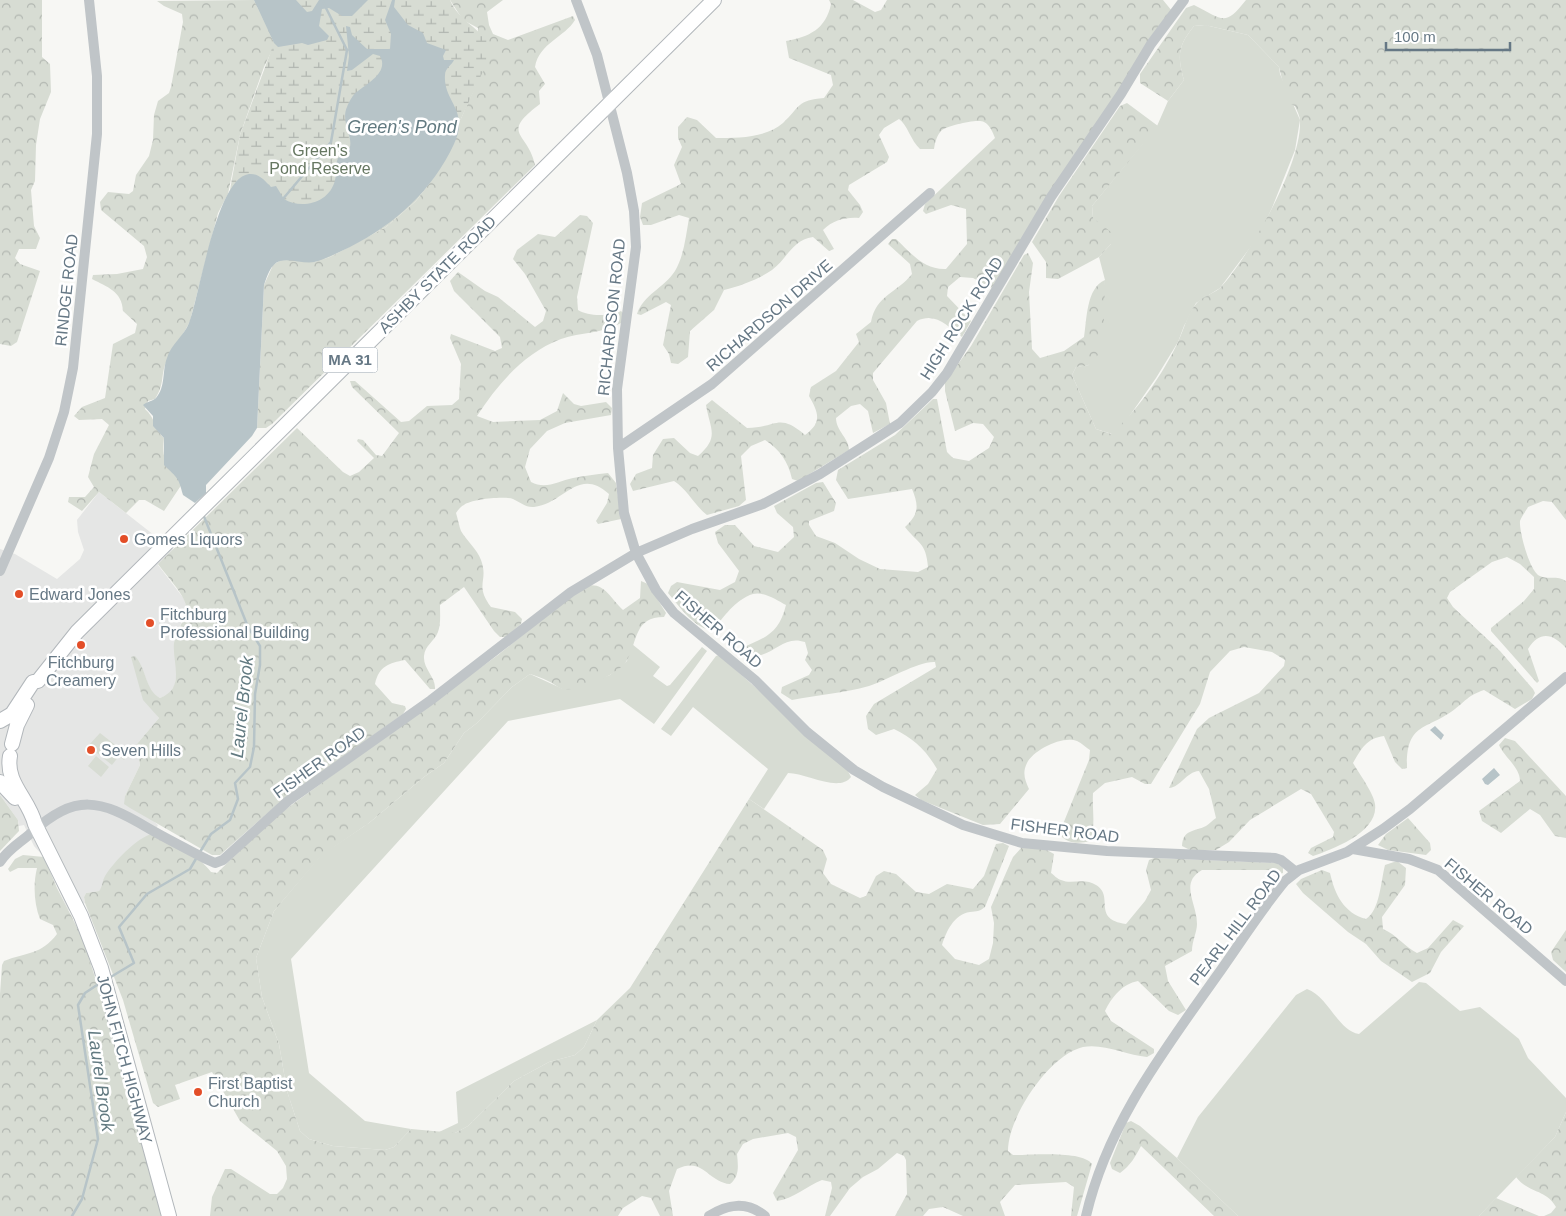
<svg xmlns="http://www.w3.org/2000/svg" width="1566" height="1216" viewBox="0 0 1566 1216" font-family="Arial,sans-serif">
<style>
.built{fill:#e5e6e5}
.green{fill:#d7dcd3}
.forest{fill:url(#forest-crowns)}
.wetland{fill:url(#wetland-marsh)}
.water{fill:#b7c4c8}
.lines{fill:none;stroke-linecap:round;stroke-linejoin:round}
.stream{stroke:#b7c4c8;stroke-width:2.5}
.major-casing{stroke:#b2b7bb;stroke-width:16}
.minor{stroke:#c0c5c8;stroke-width:10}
.major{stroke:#fff;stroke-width:14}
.poi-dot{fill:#e34e28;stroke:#fff;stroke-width:2}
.labels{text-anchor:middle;stroke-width:5;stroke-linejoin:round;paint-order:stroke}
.shield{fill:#fff;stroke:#94a0aa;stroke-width:1}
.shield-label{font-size:15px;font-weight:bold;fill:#667885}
.park-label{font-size:16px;fill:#667761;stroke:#fff}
.street-label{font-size:16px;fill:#667885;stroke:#fff}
.poi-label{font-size:16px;fill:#667885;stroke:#fff;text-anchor:start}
.water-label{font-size:18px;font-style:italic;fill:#627a81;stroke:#fff}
</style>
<defs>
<pattern id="forest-crowns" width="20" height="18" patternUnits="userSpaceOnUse" patternTransform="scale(1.25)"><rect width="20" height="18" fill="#d7dcd3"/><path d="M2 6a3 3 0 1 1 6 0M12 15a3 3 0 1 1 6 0" fill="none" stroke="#b2b7b1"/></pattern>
<pattern id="wetland-marsh" width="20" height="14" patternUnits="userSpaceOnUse" patternTransform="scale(1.25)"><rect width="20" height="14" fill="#d7dcd3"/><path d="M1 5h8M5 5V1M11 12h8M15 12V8" fill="none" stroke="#b2b7b1"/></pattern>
</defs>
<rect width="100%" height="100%" fill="#f7f7f4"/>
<path class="built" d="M99 492 173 550 158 565 184 599 187 607 174 643 177 670 175 685 168 695 160 698 152 694 139 661 155 713 159 718 131 751 139 759 140 765 125 796 158 825 153 834 99 891 86 893 84 897 85 903 68 910 44 857 34 846 24 825 19 826 18 820 0 795V549L15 554 57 579 80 559 84 550 78 532 77 520Z"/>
<path class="green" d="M1205 25 1248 35 1279 67 1280 74 1300 120 1295 150 1272 208 1258 237 1220 288 1196 303 1184 326 1178 342 1156 378 1126 421 1112 434 1096 429 1072 375 1076 367 1089 365 1105 280 1099 257 1111 244 1093 218 1092 206 1157 126 1168 101 1184 80C1177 55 1178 46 1194 26Z
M632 644 660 667 653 676 667 686 670 685 702 647 707 651 654 724 620 699 508 721 291 959 309 1073 365 1121 411 1129 394 1147 385 1150 333 1146 309 1139 300 1131 287 1091 279 1044 262 997 256 958 274 911 321 855 369 823 424 777 444 763 464 733 477 723 512 687 530 674 563 689 582 686 610 675 627 661Z
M719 655 847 769 851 777C839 793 806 773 788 773L764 809 749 799 768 769 693 707 671 736 661 729 716 656Z
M100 733 128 755 124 760 119 756 112 765 88 746Z
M96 756 109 767 101 777 88 766Z
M1419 982 1426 983 1460 1011 1480 1007 1519 1039 1528 1058 1566 1098V1112L1555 1137 1479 1216H1238L1177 1158 1198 1117 1296 995 1307 989C1328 996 1338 1031 1359 1034Z
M597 1020 584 1047 575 1055 549 1062 514 1081 468 1126 455 1133H437L458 1123 456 1092Z"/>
<path class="forest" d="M0 0H42V57L50 64 51 92 40 119 36 145 35 181 31 190 34 226 40 238 36 249H19L15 258 20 264 40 271 17 342 11 346 0 344Z
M254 0 275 44 264 67 240 135 228 194 218 213 190 321C183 337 171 348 165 365 161 378 164 385 155 399L148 401 145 409C155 417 154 429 164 438 161 465 169 463 182 484L164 511 145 500H139L126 513 99 492 82 511 68 502 69 497H85L94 487 88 477 94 454 109 425 102 419 79 420 74 416 82 407 105 398 113 344 135 333 137 324 123 311C122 291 107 287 92 279L93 275 117 274 143 269 147 257 144 246 101 210 100 202 108 192 129 194 133 191 136 175 149 156 153 140 154 115 158 101 169 93 171 87 183 22 182 14 164 6 157 1Z
M450 0H503L487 12 489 25 493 34 508 40 573 16 575 20C565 37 539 43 535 67L545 84 539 91 540 104C499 135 528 131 535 165L272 424 266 428H257L264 285 273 265 281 260 314 262 330 257 386 227 416 201 431 181 454 143 459 123 476 85 478 28 463 20Z
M829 0H853L875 12 881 10 887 0H1163L1172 11 992 288 973 278 960 277 948 287 947 296 971 321 962 337C947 326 936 312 917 321L873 373V380L886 403 890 424 873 433 868 411 860 404 851 406 836 418C836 431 849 438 849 450L798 481 792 479C788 461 780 450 765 440L751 446 741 456 746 500 739 506 707 515C694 505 688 490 674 481L633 491 630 484 636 474 652 468 653 455 663 439 674 438 690 453 698 456C720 437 710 429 706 405L712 400 747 428C777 428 778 412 805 435 823 422 818 412 809 396L811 387 836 371 859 342 856 334 871 322C876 295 897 293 912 274L910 264 888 244 892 239H896C911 253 924 270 946 269L967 244 966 209 951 205 926 214 923 211 925 204 995 138C993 133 990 125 984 122 978 118 947 126 942 130 937 135 935 142 934 149H920C911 141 907 124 899 119L884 128 879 135 889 157 887 162 849 185 848 190 860 205 863 212 859 218C846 217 833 220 823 230L834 249 829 251 813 237C792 240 787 259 772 270 759 279 740 286 724 290L714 310 690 331 688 357 678 364 671 363 669 354 663 345 671 305 666 302 641 315 637 314C643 295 664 288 675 271 684 256 686 235 689 218L679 215 651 225H643L640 217 642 203 681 184 674 165 682 147 678 138V127L687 117 697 120 716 138C737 138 766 138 783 123 800 107 797 100 824 98L833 85 831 75 789 58 786 41C809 37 826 29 831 4Z
M1246 0H1566V520L1552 502 1543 501 1528 507C1526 511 1521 517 1520 521 1519 532 1530 572 1540 576 1548 580 1557 575 1566 581V648C1553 634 1540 630 1528 649L1539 681 1537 683 1491 631V628L1524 601 1534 589V577L1520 564 1507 557 1492 562 1450 592 1447 598 1453 607 1500 651 1533 689 1535 693 1532 699 1515 709 1484 690C1467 696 1467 700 1455 709 1426 731 1406 722 1407 768L1402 769 1395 762 1384 736C1367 738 1361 749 1353 763 1359 773 1374 794 1375 804 1379 832 1333 849 1313 856L1308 853 1311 848 1333 837 1334 832 1311 794 1301 789 1250 820 1229 842 1216 850H1190L1182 846C1183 829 1194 832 1206 826 1209 824 1213 820 1216 818L1209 789 1199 771C1186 772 1181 787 1169 788L1197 729 1209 718 1259 693 1284 666 1285 660 1272 652 1244 647 1230 651 1210 672 1200 704 1151 784H1145L1132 777 1105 783 1093 793C1092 811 1096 825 1090 841 1079 844 1067 844 1059 834L1089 760 1090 750C1086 748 1082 743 1077 741 1063 735 1033 750 1027 763 1022 773 1025 780 1029 789L1000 824 983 825 921 800 915 795 928 784 937 769C926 750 913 738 894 729L876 735 868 729 866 716 874 704 936 667 935 662C918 661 888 680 869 686 844 693 817 695 792 700L781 693 782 687 809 675 812 670 805 660 808 653 805 642C779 633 771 665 739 654V649C765 638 779 634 786 605 777 600 763 591 753 594 736 599 722 618 713 631 694 628 680 607 668 593L671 586 677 582 720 590 735 582 739 571 718 543 715 532 725 525H735L754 546 778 552 794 537 793 527 777 513 774 506 816 483 823 482 836 503 834 511 809 521V525L816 536 835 543 859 559 880 569 918 572 928 567C926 542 918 544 905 527 919 514 919 506 912 489L848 499 836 480 838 470 895 435 933 399H937L947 452 953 458 969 461 989 448 994 437 983 424 973 423 955 431 945 391V382L971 346 1024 255 1028 253 1033 263 1029 292 1032 349 1040 358 1064 351 1084 337C1087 320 1086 288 1105 280 1104 298 1107 354 1091 364 1087 366 1081 366 1076 367L1072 375 1096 429 1111 434C1138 410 1163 374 1178 342 1184 329 1187 315 1196 304 1202 296 1214 294 1221 287 1250 255 1302 164 1300 121 1300 116 1297 111 1295 106L1288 103 1279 67 1248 35 1205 25 1194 26C1178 46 1177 55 1184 80L1168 101 1140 83V74L1186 8 1194 5C1223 19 1224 28 1246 0Z
M1127 103 1158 126 1092 206 1093 218 1111 232V244L1099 257 1058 279 1046 278V262L1032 242 1059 196 1120 106Z
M580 215 587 216 593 223 577 297 578 310C589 317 610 316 621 311L624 314 621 323C602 334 581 332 561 339 524 353 498 384 477 416L493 422 540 420 557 411 563 393 574 404 581 406 606 402 612 408 611 415 565 423 547 431 530 449 525 467 531 482C546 490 558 481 573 478 584 476 596 474 608 473L616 483 621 519 598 524 596 521 607 503 609 494C578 466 564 504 534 507 526 508 520 502 513 499 504 496 472 499 464 505 461 506 458 510 456 513 458 519 459 526 461 531 467 541 477 549 481 560 489 582 474 584 491 607L515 612 522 619 521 624 506 637H500L494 631 464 587 440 605C440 614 441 624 438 632 434 642 425 645 424 656 423 669 436 677 435 689H430L405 660C389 663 379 666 375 684L392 703 405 706 406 709 403 714 286 797 220 855H212L130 808 124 804 125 796 140 765 139 759 131 751 159 718 143 700 131 657 135 656C147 669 145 690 160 698 186 688 172 663 174 643 176 631 187 618 186 606 185 595 165 574 158 564L297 428 343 472 350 476 359 472 374 458 357 441 358 439 363 440 376 455 382 456 399 433 352 387 350 381H355L401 422 409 421 427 406 452 405 459 399 461 364 450 338 451 334 495 351 502 348 500 337 454 291 450 281 458 272 485 291 498 297 535 327 543 321 546 311 525 274 513 259 517 250 538 234 555 237Z
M641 581 648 584 666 613 664 617C634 617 638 641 627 660 620 674 577 693 562 689 557 687 553 683 548 681 543 678 536 676 530 674L512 687 477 723 464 733 444 763 424 777 369 823 321 856 274 911 256 958 262 997 279 1044 287 1091 300 1131 309 1139 333 1146 385 1150 394 1147 411 1129 455 1133 468 1126 514 1081 549 1062 575 1055 584 1047 597 1020 630 988 749 799 823 850 827 859 823 873 831 884 860 898 866 896 876 876 884 871 896 874 916 892 929 894 947 884 973 889 984 876 996 844 1003 843 1009 846 985 907C979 912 977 911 970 912 954 914 946 932 942 945L955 959 979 965 989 959 993 943 994 923 991 907 1013 857 1022 847 1045 849 1054 854 1051 873C1054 875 1057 879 1061 880 1072 885 1084 877 1096 885 1115 896 1091 919 1126 924L1145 901 1151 890 1146 870 1149 860 1154 858 1277 863 1283 868V873L1277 875 1268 870H1202C1179 883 1197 903 1197 924 1197 932 1192 941 1192 951L1165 966 1168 981 1186 1010 1178 1015 1169 1011 1138 981C1122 984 1112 997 1105 1011L1111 1021 1154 1049V1053L1147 1057C1127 1055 1103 1043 1083 1047 1049 1055 1008 1117 1008 1151L1013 1155C1030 1155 1083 1150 1092 1164L1077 1216H1071L1074 1187 1066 1182 1015 1185 1000 1202 1005 1216H963L943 1207 929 1209 923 1216H895L907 1194 906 1160 904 1156 897 1153 878 1169 863 1177 850 1188 830 1216H825L832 1188 831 1182 822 1180C807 1186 793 1199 777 1201L773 1193 798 1150 796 1137 788 1133 753 1139 743 1144 737 1154C738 1165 740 1176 730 1184 708 1182 703 1156 677 1169L669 1191 673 1216H660L651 1198 642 1196 623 1208 618 1216H210L212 1197 225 1169H231L270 1194H277L283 1188 287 1179 286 1166 277 1151 240 1121 212 1072 175 1085 180 1099 158 1107 153 1103 123 1000 85 903 84 897 86 893 99 891C103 886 102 881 105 876 113 863 137 837 152 834 172 845 198 854 211 872L217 873 275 817 498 655 582 587C604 580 608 596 623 610L640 598Z
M1505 738 1515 741 1566 796V838L1555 836 1540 815 1530 809 1501 833 1482 821 1479 811 1520 781C1520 767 1504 757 1499 745Z
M0 795 18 820 19 831 0 851Z
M1408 818 1430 843 1431 850 1426 855 1388 850 1378 845 1386 834Z
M23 855 44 857 57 888 83 939 113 1035 163 1216H0V994L2 965 4 961C27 952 41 955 57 934L53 925 40 919C34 904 33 884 37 868H18L10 872 8 869 15 859Z
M1397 861 1406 868 1405 885 1382 917 1383 929C1397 935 1404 946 1417 953L1428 948 1453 920 1464 926 1441 952 1430 973 1412 982 1381 961 1366 944 1348 932 1303 893 1296 884 1301 879 1322 870 1330 873C1335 895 1344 913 1366 919 1380 910 1381 880 1385 865Z
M1566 930V972L1553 960 1551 952Z
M1566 1112V1216H1544L1551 1213 1556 1207C1546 1189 1528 1193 1516 1177L1555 1137Z
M1131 1121 1140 1126 1177 1158 1238 1216H1214L1141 1146C1135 1157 1131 1165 1120 1173L1112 1169 1110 1163 1126 1123Z
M1496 1198 1539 1216H1479Z"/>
<path class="wetland" d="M254 0H450C458 19 477 27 489 43L485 67 459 123 454 143 431 181 416 201 386 227 330 257 314 262H294L281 260 225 217 240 135 274 43Z"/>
<path class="water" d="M254 0H296L307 12 312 11 319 0H368L352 16H342L329 8 322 9 319 26 329 36 327 40 308 45 302 43 278 47 274 43Z
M392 0H395L394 7 408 25 423 33 427 43 446 50 443 56 444 60H454C452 65 445 68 445 75 443 102 470 110 454 144 432 191 395 224 350 247 338 252 327 259 314 262 304 264 290 258 280 261 270 264 267 277 264 285L257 428 252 436 206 485V493L195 503 183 495C178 476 178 479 164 465V438L153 426V416L143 405C146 402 153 401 156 398 166 387 162 370 167 358 171 344 184 336 189 323 200 295 216 178 249 174 259 173 265 181 271 187L276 186 284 199C301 210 330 203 335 180 337 175 333 170 333 164H336L338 158C365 147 338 127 347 107 349 102 353 94 358 91 368 83 389 72 380 56L373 54 352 70 347 71 349 56 346 26 350 27 352 35 367 49H390L391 34 385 20Z
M1435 726 1444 735 1441 740 1430 730Z
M1494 768 1500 775 1488 785 1485 784 1482 779Z"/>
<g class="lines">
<path class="stream" d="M282 200 331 142 347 50 322 0
M200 852 211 834 230 820 238 799 235 783 250 767 254 747 255 694 260 665V646L248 627 203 514
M109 978 134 963 119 927 147 894 190 869 197 857
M72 1216 82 1199 98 1139 78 1005 85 993 100 983"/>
<defs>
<path id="major" d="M0 721 12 714 33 682 38 681 77 632 714 0
M12 744 17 725 27 705
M10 756C5 783 29 799 35 824L81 916 101 968 169 1216
M0 782 15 798"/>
</defs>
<use href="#major" class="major-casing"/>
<path class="minor" d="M576 0 597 55 627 173 634 211 636 247 617 389 618 448 624 513 636 553 656 590 674 613 755 680 807 732 854 770 883 787 963 825 1022 843 1107 851 1275 858 1281 860 1296 872
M618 448 712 384 930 193
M0 571 49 458 64 412 73 368 97 134V76L89 0
M1353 849 1409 859 1438 870 1566 981
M0 862C8 849 20 843 31 833 76 793 99 799 148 828 167 839 187 849 206 859L215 863 223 860 288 801 431 700 571 592 636 553 692 529 763 504 820 474 900 423 932 392 947 373 1051 197 1121 94 1151 44 1184 0
M709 1216C727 1204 747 1201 765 1216
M1086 1216C1107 1125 1163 1052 1216 977 1239 945 1260 911 1285 881L1299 870 1347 852 1383 829 1410 809 1566 677"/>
<use href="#major" class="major"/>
</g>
<g class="poi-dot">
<circle cx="124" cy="539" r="5"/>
<circle cx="19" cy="594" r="5"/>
<circle cx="150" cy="623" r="5"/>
<circle cx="81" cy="645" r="5"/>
<circle cx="91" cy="750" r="5"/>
<circle cx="198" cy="1092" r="5"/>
</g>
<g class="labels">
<rect class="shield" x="322.5" y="347.5" width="55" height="25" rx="4"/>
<g class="shield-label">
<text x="350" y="365">MA 31</text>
</g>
<g class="park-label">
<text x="320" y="156">Green's<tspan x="320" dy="18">Pond Reserve</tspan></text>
</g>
<g class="street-label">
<text transform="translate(437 274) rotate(-45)" y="6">ASHBY STATE ROAD</text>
<text transform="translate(66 290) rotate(-84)" y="6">RINDGE ROAD</text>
<text transform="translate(769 315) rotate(-41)" y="6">RICHARDSON DRIVE</text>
<text transform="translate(611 317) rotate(-84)" y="6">RICHARDSON ROAD</text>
<text transform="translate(961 318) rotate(-58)" y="6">HIGH ROCK ROAD</text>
<text transform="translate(719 629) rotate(41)" y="6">FISHER ROAD</text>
<text transform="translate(319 762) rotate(-36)" y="6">FISHER ROAD</text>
<text transform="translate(1065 830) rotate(7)" y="6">FISHER ROAD</text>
<text transform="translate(1489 896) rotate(40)" y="6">FISHER ROAD</text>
<text transform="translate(1235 927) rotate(-53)" y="6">PEARL HILL ROAD</text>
<text transform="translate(125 1059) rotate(75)" y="6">JOHN FITCH HIGHWAY</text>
</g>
<g class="poi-label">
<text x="134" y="545">Gomes Liquors</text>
<text x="29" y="600">Edward Jones</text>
<text x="160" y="620">Fitchburg<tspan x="160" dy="18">Professional Building</tspan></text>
<text x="81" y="668" text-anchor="middle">Fitchburg<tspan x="81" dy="18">Creamery</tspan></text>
<text x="101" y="756">Seven Hills</text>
<text x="208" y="1089">First Baptist<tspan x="208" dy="18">Church</tspan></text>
</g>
<g class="water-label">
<text x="402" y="133">Green's Pond</text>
<text transform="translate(242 707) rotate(-84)" y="6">Laurel Brook</text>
<text transform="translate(101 1081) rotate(82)" y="6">Laurel Brook</text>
</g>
</g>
<path d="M1386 42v8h124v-8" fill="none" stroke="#667885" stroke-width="2.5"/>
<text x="1394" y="42" font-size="15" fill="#667885" stroke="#ffffff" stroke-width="4" paint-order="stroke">100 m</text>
</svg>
